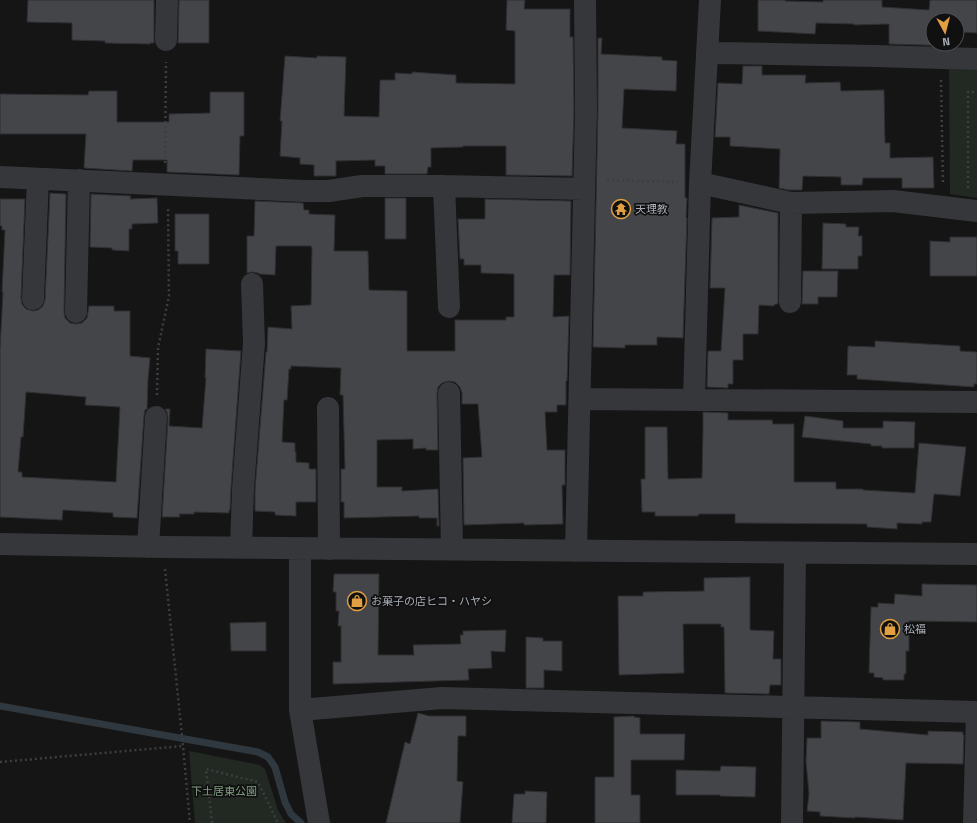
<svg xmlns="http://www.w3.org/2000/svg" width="977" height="823" viewBox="0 0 977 823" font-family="'Titillium Web','Noto Sans JP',sans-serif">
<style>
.green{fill:#212922}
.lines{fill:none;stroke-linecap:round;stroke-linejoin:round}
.stream{stroke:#2f383e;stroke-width:7}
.building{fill:#444549;stroke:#2f2f32;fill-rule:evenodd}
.path{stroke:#3c3e42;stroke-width:2.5;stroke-dasharray:2 3;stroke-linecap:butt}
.minor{stroke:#36373b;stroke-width:22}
.labels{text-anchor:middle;stroke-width:3.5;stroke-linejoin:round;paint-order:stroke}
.poi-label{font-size:11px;fill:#a8adb5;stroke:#101011;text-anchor:start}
.park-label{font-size:11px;fill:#819f80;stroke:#101011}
</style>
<rect width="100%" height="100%" fill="#151516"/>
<path class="green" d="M949 69 977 70V198L950 194Z
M189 751 260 765 265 769 278 810 286 823H195Z"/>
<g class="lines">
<path class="stream" d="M0 706 258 752 268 757 275 767 285 802 291 814 301 823"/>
</g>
<path class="building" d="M28 0H154V43H150V44L105 43V41L72 40V23L27 22Z
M179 0H209V43H178Z
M507 0H525L524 9H570V37H573L574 110 572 176 506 175V146H463V147L431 148V167H428L427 174H385V166H375V160L336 161V176H314V165L300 164V158L280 156 282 121H280L285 56 317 58V56L346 57 344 116 379 117 380 80H395V73L412 74V72L456 75V83L515 84V31L506 30Z
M758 0H785V1L823 2V0H882V7L929 10 930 0H977V33L959 32 958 46 889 44V24L854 25V24L816 23 815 34 758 31ZM933 20H957V44H933Z
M598 38H602L601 54 662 57V60L677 61 676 91 624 89 622 128 677 131 676 144H685V198H687L686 218H687L683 338 657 337V345H625V348L593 347 598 110Z
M743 66H762V75H806L805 83 840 82 841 91 884 90 885 143H890V158L933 157 934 188H902V178H863L862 185H841V177L803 176 802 190H789L779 188 780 149 730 146V137H715L718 83 742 84Z
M89 91H117V122H169V114L210 113V92H244V136H240L239 175 167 172V160H133L132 171 84 168 86 134H0V94L88 95Z
M50 193 66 194 64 312 65 318 70 323 75 324 82 323 87 318 89 306H114V311H130V356L150 358 148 379 147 408H148L145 410 144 416 137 518 113 517V513L63 510 62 520 0 517V349L3 292H2L5 230H2V226H0V199H25L21 298 22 304 26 309 33 311 38 310 43 306 45 300ZM26 392 86 397 85 405 120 407 116 482 22 477V472H18L21 437H23Z
M91 194 131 196 130 199 157 198 158 223 132 224V229H129V251L112 250V248L90 247Z
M385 198H406V239H385Z
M485 199 571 201 570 275H554L553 317 569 316 567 381H566V405H557V412H545L547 450H565V485H562L563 524 524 525V523L464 525 463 458 482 457 478 404H462V393L460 387 455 382 449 381 442 383 438 387 437 393 438 450H426V448L413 449V439L377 440V487H402V491L438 489 439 526H437V518H419V516L344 518V502H341V469H345L343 395H340L341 368 291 366V369H289L287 400H284L282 442 295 443V452H296V462L309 463V469H316V502H296V516L275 515V512L255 511V490L266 352H267L268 327 292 329 291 306 311 305 312 248 311 246H276L275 275 260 274 258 273 252 272 247 273V236H254L255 201 303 203 304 210H309V214L335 215 334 251H368L369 290 407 291V351H455V320H506V317H514V274L481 273V265H464V259H460L458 219H485Z
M739 205 778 213V304H775L774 306 759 305 758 334H743V360H733V384H728V388L707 387 708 351H721L725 288H710L712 218 739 217Z
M175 214H209V264H178V251H175Z
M823 223 846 224V227H859L858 236H862V256H858V269H822Z
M950 237H977V276H930V241L950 242Z
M803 271H838L837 297H818V304H802Z
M875 341 960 346V351L977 352V384H974V387L857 379V375H847L848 346 875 347Z
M206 349 241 351 231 488 230 510H229V513L194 512V514H179L180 517H162L168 418 167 412 165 409H170L169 426 202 428 206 378H205Z
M703 412 728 413V420H772L773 424H794V482H836V489H863V490L915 493 919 443 966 447 960 496 934 494 931 522H922V524L897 523V529L867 527V524L735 523V514H699L698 516H655V512H642L641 479H645V427H667L668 479 702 478 703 430Z
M805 416 843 421V428H883V421L915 422 914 448H882V446H871V444L802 437Z
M334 574H379L378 655H414L413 645 461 644 460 635H463V631L506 630 505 652 491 651 492 668 468 669 469 680 333 684V662H341V626H338L339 611H336V592H333Z
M750 577V630L774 631 773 659H781V685H770L769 694 725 693 724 627H721V624H683L684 673 619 675 618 596H643V592L704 591V578Z
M922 584 977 585V622L909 621V651H906V674H904V680H883V678L874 677V673H869L871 607H878V603L894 604 895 594 922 596Z
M266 622V651H231L230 623Z
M526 637 543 638V641H562V671L544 670V688H526Z
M418 713 429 716H466V736H458L457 781 463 782 460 823H386L405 742 410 744Z
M634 716V717L640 718V734H685L684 760H631V795H640V823H595V777H614V717Z
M821 721 860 722V729L928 735V731L963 732V735H964L963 764 906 763 903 820 855 817V818L820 816V812L807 811 809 794 806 761 807 738H821Z
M721 766 756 767 755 797 720 796V795H676V770L720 771Z
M525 791 547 792 546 823H512L514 794H525Z"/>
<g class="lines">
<path class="path" d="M941 80 943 185
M165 163 166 62
M607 180 678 182
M968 188V92H977
M157 395 158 348 169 296 168 207
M165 569 183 746 190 823
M0 762 183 746
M212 823 206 769 258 782 278 823"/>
<path class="minor" d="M166 40 167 0
M707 53C797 54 887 56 977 59
M0 177 305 191H329L362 186H444L584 189
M700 183 791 203 893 201 977 211
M444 186 449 307
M33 299 38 179
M790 302 791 203
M76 312 79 180
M449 393 452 549
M580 399 977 402
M694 400 700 183 710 0
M328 408 329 549
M0 544 163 547 977 554
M148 547 156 417
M241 548 243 489 254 343 252 284
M300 548V710L319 823
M576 551 586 110 585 0
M300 710 442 698 977 712
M792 823 795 553
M974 823 977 712"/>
</g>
<defs>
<symbol id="temple-ring" viewBox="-11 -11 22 22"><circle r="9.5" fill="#101011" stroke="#e29f41" stroke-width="1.5"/><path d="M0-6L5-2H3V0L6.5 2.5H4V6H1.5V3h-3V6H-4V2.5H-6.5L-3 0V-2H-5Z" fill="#e29f41"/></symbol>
<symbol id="shop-ring" viewBox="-11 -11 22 22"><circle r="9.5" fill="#101011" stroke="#e29f41" stroke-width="1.5"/><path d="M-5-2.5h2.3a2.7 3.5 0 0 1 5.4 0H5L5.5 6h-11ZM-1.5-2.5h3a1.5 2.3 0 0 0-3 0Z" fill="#e29f41"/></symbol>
</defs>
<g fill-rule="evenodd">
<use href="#temple-ring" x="610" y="198" width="22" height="22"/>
<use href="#shop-ring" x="346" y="590" width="22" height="22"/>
<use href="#shop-ring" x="879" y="618" width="22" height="22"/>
</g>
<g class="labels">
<g class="poi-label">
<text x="635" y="213">天理教</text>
<text x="371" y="605">お菓子の店ヒコ・ハヤシ</text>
<text x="904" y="633">松福</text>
</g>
<g class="park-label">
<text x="224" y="795">下土居東公園</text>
</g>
</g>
<g transform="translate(945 32) rotate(173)"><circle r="19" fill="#101011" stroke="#4d4f53"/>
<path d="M0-3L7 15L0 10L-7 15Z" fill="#e29f41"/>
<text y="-6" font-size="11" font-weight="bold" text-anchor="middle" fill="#a8adb5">N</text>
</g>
</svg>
